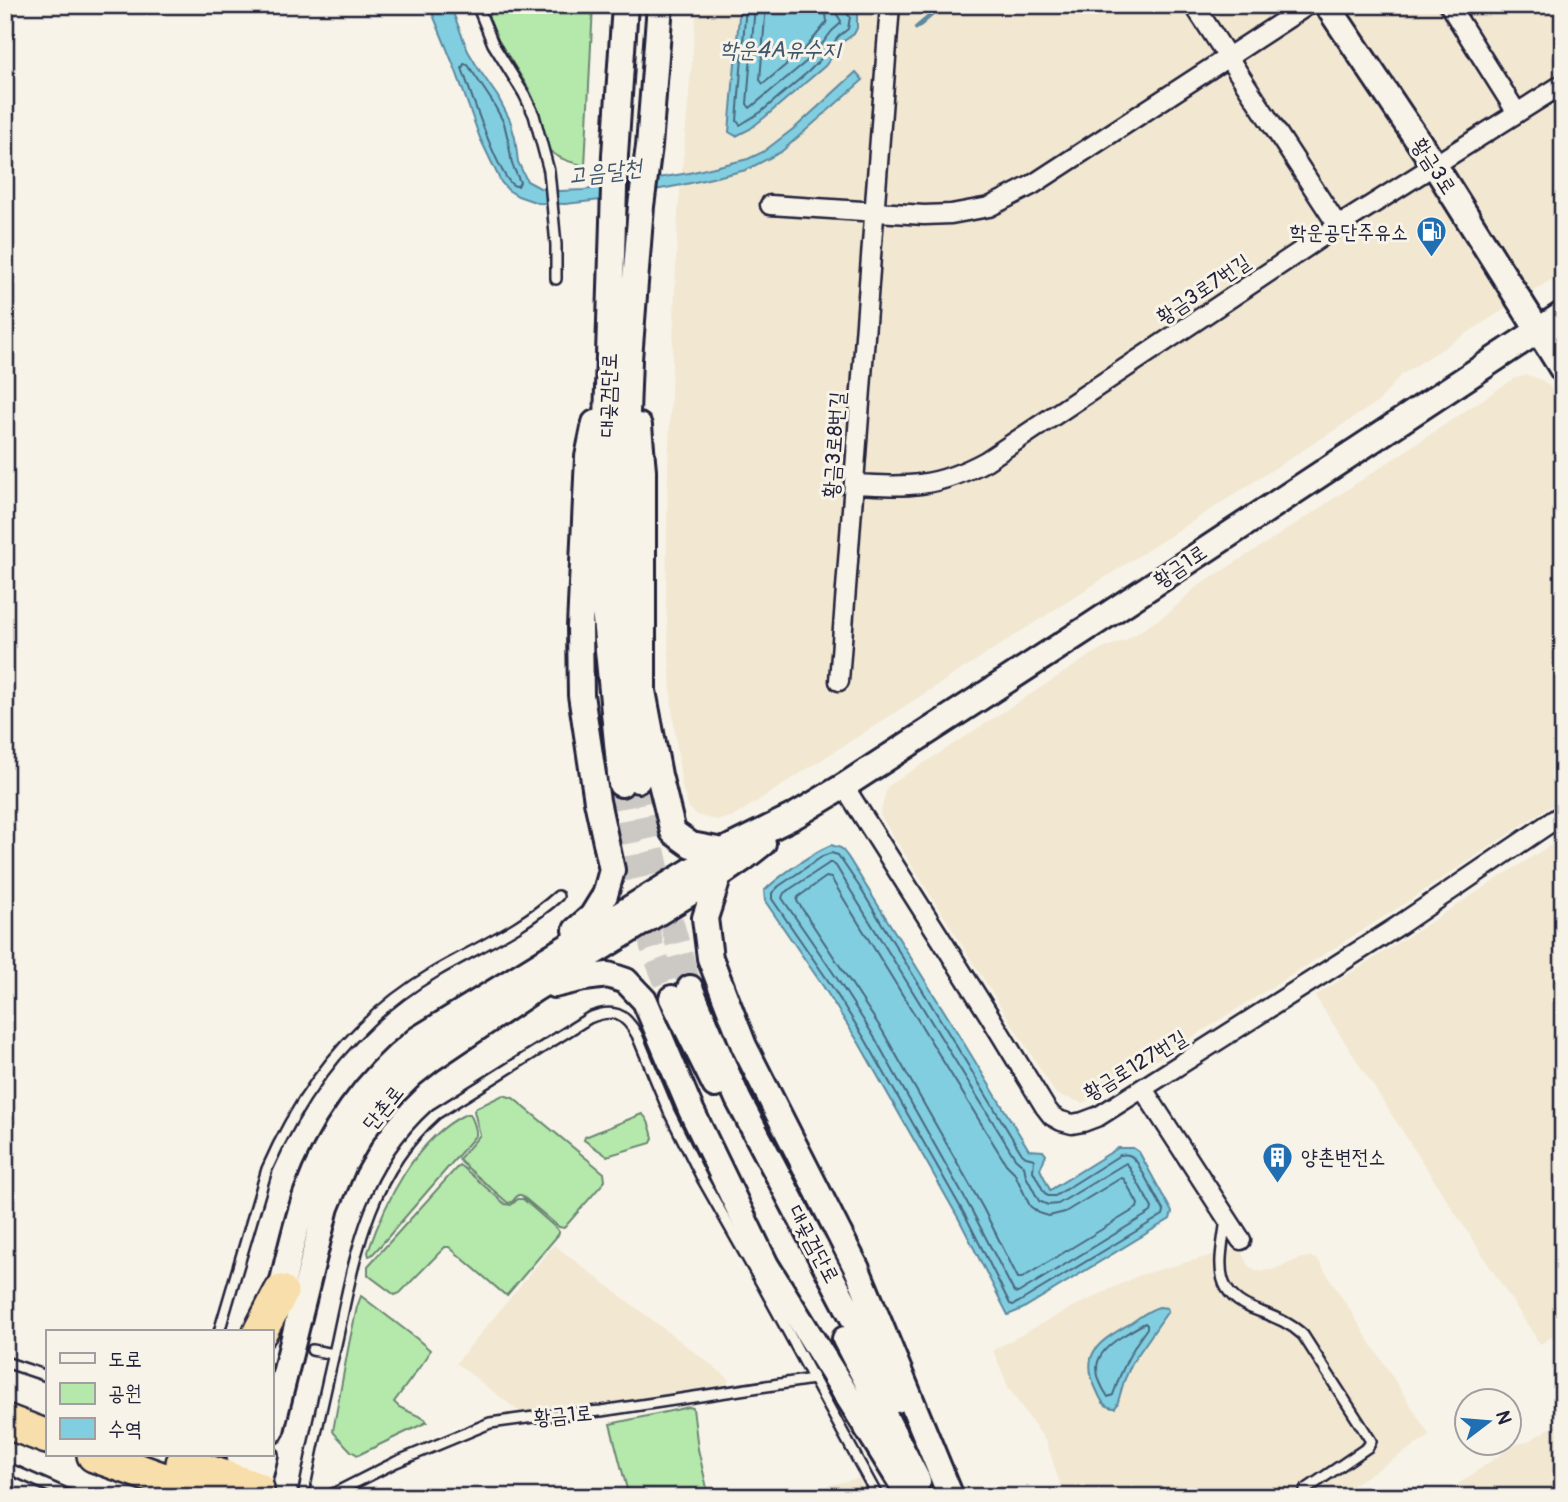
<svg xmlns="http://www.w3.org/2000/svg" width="1568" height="1502" viewBox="0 0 1568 1502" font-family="Pangolin,'Poor Story',sans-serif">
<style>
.built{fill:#f2e7d1}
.green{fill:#b4e9ab;stroke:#6b8673;stroke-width:2}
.water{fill:#82cee1;stroke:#5c899f;stroke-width:2}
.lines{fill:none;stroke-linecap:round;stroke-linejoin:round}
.shore{stroke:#48677d;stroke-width:2}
.stream{stroke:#5c899f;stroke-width:4.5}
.secondary-tunnel{stroke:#ccc9c5;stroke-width:24;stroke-dasharray:24 12;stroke-linecap:butt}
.lane-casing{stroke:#22223b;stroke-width:14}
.street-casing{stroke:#22223b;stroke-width:23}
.secondary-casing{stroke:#22223b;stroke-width:30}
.highway-casing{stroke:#22223b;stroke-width:38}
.lane{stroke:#f7f3e8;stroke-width:9}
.street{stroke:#f7f3e8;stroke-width:18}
.secondary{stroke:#f7f3e8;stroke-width:24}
.highway{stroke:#f8deab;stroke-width:33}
.labels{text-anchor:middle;stroke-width:6;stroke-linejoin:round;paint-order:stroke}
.street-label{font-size:21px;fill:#22223b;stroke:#f7f3e8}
.poi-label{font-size:21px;fill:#22223b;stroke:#f7f3e8;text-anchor:end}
.water-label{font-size:23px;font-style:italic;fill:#3f566d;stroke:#f7f3e8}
</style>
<rect width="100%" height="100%" fill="#f7f3e8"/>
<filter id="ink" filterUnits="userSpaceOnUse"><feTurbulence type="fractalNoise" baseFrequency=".0143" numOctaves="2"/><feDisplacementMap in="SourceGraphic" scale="14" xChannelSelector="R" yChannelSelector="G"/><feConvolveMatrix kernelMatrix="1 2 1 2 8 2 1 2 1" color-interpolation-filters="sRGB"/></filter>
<g filter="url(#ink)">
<path class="built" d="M697 5H1563V272L1401 375 1378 402 734 816 718 820 707 818 697 815 689 808 682 787 672 708 666 605 668 468 678 214Z
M1527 375 1542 380 1551 388 1563 407V798L1401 906 1118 1084 1083 1103 1056 1094 880 815 887 787 1099 650 1126 640 1169 613 1195 588 1285 531 1515 378Z
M1563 837V1330L1540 1344 1315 996Z
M554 1245 727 1377 729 1381 726 1384 614 1402 556 1406 520 1412 456 1363Z
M1235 1249 1241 1252 1250 1267 1258 1271 1272 1270 1302 1258 1311 1257 1318 1260 1430 1436 1334 1497H1064L1047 1443 1009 1389 993 1350 1073 1307 1140 1275Z
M1563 1420V1497H1440L1514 1445 1527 1442Z
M859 1478 869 1497H782L785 1496Z"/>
<path class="green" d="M483 5H593L585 166C571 162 557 159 547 148L536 104 529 89 495 35Z
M503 1095 513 1098 604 1173 605 1181 564 1228 559 1227 521 1195H518L512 1202 508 1203 461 1162 459 1159 480 1135 474 1111 476 1108Z
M466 1114H470C473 1120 477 1128 476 1135L381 1245 372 1255 369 1256 368 1252C385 1202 416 1138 466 1114Z
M642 1114C649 1119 651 1130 653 1138L651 1143 607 1156 584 1140 585 1137Z
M459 1165 465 1169 505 1204 511 1205 518 1199H523L556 1228 559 1232 558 1235 507 1295 504 1294 449 1247H445L400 1293 395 1295 368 1275V1266Z
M361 1296 416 1338 430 1350 427 1357 394 1402 399 1407 425 1419 427 1422 358 1455 351 1451 334 1433 333 1431 349 1344 357 1307Z
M689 1407 693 1408 698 1449 709 1497H629L610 1424Z"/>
<path class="water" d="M429 5H450L468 51 478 68 498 97 510 120 515 138 518 162 527 181 540 188 560 191 584 190 689 173 748 159 763 152 797 126 856 72 863 80 781 152 746 170 682 185 601 200 565 204 538 203 518 196 508 190 501 182 480 138 456 71Z
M740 5 837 6 851 8 857 13V28L854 34 844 41 825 66 765 117 750 129 736 136 729 132Z
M831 845 841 848 848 857 954 1027 1029 1150 1043 1151 1046 1155 1040 1169 1050 1190 1118 1148H1133L1139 1152 1172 1212 1170 1219 1022 1309 1008 1315 960 1221 859 1043 823 986 765 901 764 891C779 876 812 853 831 845Z
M1159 1307 1167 1308 1168 1311 1132 1363 1124 1381 1117 1405 1115 1408C1104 1408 1101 1400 1097 1391 1078 1352 1101 1341 1131 1323 1140 1317 1148 1310 1159 1307Z"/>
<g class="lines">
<path class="shore" d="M746 5 737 121 740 125 761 112 808 72 819 61 839 36 848 29 850 17 845 11 844 5
M755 5 747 104 750 108 813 56 832 31 840 24 841 21 836 13 835 5
M766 5 760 80 763 84 805 49 827 22 825 5
M464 64 468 65 492 101 504 123 508 140 512 164 520 182 518 186C516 186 514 186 513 185 498 176 469 88 462 68Z
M831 853 838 855 859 886 1022 1154 1026 1157 1034 1159 1033 1171 1044 1192 1048 1196H1055L1120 1155C1129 1153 1133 1156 1138 1164L1164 1211 1163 1215 1019 1302 1013 1305 1010 1304 966 1217 865 1039 829 982 772 899V893L779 886 823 856Z
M831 862 836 866 851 891 1015 1158 1024 1166 1026 1176 1039 1201 1048 1205 1058 1204 1126 1163 1128 1165 1152 1208 1151 1212 1018 1293 1014 1292 973 1213 873 1035 836 977 782 898 784 893Z
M826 877 831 878 842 896 1006 1164 1014 1172 1030 1206 1039 1213 1049 1216 1065 1212 1121 1178 1124 1179 1138 1204 1137 1208 1022 1278H1018L983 1208 882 1030 797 901 798 897Z
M1145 1323 1147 1325V1328C1131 1349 1121 1370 1113 1395L1108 1397C1090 1370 1094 1354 1121 1337 1129 1332 1137 1327 1145 1323Z"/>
<path class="stream" d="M916 28 943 5"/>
<path class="secondary-tunnel" d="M638 780 659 877 690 988
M621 784 637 878 652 947 672 998"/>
<defs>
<path id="lane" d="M477 5 493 44 524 94 534 115 549 171 556 245V279
M1226 1219C1221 1259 1209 1293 1256 1310 1274 1317 1289 1322 1303 1335L1371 1441 1368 1447 1305 1490
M219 1332 267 1169C303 1087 357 1018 435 972 476 948 523 928 558 896
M312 1350 334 1354
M5 1362 47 1376
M5 1467 73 1497
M303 1497C313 1444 325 1392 337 1340 355 1256 368 1175 436 1114L589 1018C613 1008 625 1013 637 1035L669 1112 703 1180 763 1286 878 1497
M327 1497 396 1462 490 1423 534 1417 601 1411 813 1379"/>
<path id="street" d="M1194 5 1338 226
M1449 5 1517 113
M770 205 924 215 951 214 989 207 1032 185 1308 5
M854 484C909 487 936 488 986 461L1338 226 1563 84
M839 681 890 5
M844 786 989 1015 1045 1107 1052 1116 1061 1121 1072 1124 1083 1122 1099 1116 1398 926 1563 814
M1143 1089 1241 1240"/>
<path id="secondary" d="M1327 5 1435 166 1563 370
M639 426 643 470V691L659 775 673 832 691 845 723 851
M638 780 630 718 622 548 629 359 641 206 649 146 660 5
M621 784 602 588 615 155 625 5
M719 875 705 918 710 958 744 1046 857 1269 951 1497
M576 930 592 916 605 895 612 870 597 801 581 695 580 627 588 457 595 423
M554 985 584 978 608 975 626 981 645 1001 691 1110 766 1265 910 1497
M690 988 738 1099 896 1400
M672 998 715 1085
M276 1310C286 1271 293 1232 306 1195 328 1134 367 1079 418 1039L723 851 796 815 844 786 1092 625 1563 314
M845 1339 918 1481
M271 1431 326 1207 344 1164 361 1134 375 1114 391 1095 412 1074 431 1059 533 990 719 875 744 858 763 843
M232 1495 241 1455
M255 1497 265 1455"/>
<path id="highway" d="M260 1332 281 1292
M5 1421 47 1437
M94 1455 212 1497
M183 1463 257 1489"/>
</defs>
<use href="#lane" class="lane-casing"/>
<use href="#street" class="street-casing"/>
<use href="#secondary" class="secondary-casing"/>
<use href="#highway" class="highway-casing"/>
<use href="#lane" class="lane"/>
<use href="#street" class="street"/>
<use href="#secondary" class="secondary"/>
<use href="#highway" class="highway"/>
</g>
</g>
<defs>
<symbol id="fuel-pin" viewBox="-11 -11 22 30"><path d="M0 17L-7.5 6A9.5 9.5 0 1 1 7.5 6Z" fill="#1f6fb2" stroke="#f7f3e8"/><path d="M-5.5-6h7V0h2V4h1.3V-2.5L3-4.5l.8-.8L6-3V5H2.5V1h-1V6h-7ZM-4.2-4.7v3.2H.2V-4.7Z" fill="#fff"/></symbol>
<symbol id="building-pin" viewBox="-11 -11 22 30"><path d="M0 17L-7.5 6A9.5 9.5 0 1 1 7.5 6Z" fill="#1f6fb2" stroke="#f7f3e8"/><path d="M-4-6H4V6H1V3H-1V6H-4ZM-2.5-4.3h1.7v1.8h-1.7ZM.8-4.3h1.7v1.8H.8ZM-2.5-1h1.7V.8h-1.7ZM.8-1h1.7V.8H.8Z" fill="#fff"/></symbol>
</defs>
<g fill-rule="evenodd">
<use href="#fuel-pin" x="1414" y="214" width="35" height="47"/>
<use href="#building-pin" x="1260" y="1140" width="35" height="47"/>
</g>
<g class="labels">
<g class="street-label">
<text transform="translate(1434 166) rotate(57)" y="7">황금3로</text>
<text transform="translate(1203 289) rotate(-34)" y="7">황금3로7번길</text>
<text transform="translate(608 395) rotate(-88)" y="7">대곶검단로</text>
<text transform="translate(834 445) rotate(-86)" y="7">황금3로8번길</text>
<text transform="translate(1180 566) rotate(-34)" y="7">황금1로</text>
<text transform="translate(1135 1065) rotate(-31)" y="7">황금로127번길</text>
<text transform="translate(383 1108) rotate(-51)" y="7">단촌로</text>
<text transform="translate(814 1244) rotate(62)" y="7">대곶검단로</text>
<text transform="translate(563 1415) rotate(-5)" y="7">황금1로</text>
</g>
<g class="poi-label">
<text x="1408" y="239">학운공단주유소</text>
<text x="1301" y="1164" text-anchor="start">양촌변전소</text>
</g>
<g class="water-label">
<text x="780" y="57">학운4A유수지</text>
<text transform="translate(605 171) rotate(-7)" y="8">고음달천</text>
</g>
</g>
<rect width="1568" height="1502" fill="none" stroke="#f7f3e8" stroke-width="28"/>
<rect x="14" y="14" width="1540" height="1474" fill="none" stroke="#22223b" stroke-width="2.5" filter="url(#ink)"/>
<rect x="46" y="1330" width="228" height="126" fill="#f7f3e8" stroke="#a29fa3" stroke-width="2"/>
<rect x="60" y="1353" width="35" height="10" fill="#f7f3e8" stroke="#a29fa3" stroke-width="2"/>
<text x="108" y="1366" font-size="21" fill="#22223b">도로</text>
<rect x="60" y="1383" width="35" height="21" fill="#b4e9ab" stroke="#a29fa3" stroke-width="2"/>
<text x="108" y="1400" font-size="21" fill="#22223b">공원</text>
<rect x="60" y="1418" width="35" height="21" fill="#82cee1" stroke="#a29fa3" stroke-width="2"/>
<text x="108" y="1436" font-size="21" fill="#22223b">수역</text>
<g transform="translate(1488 1422) rotate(74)"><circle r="33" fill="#f7f3e8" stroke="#a29fa3" stroke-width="2"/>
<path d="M0-5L12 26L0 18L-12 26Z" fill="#1f6fb2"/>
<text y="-10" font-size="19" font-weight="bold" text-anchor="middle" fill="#22223b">N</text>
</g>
</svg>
